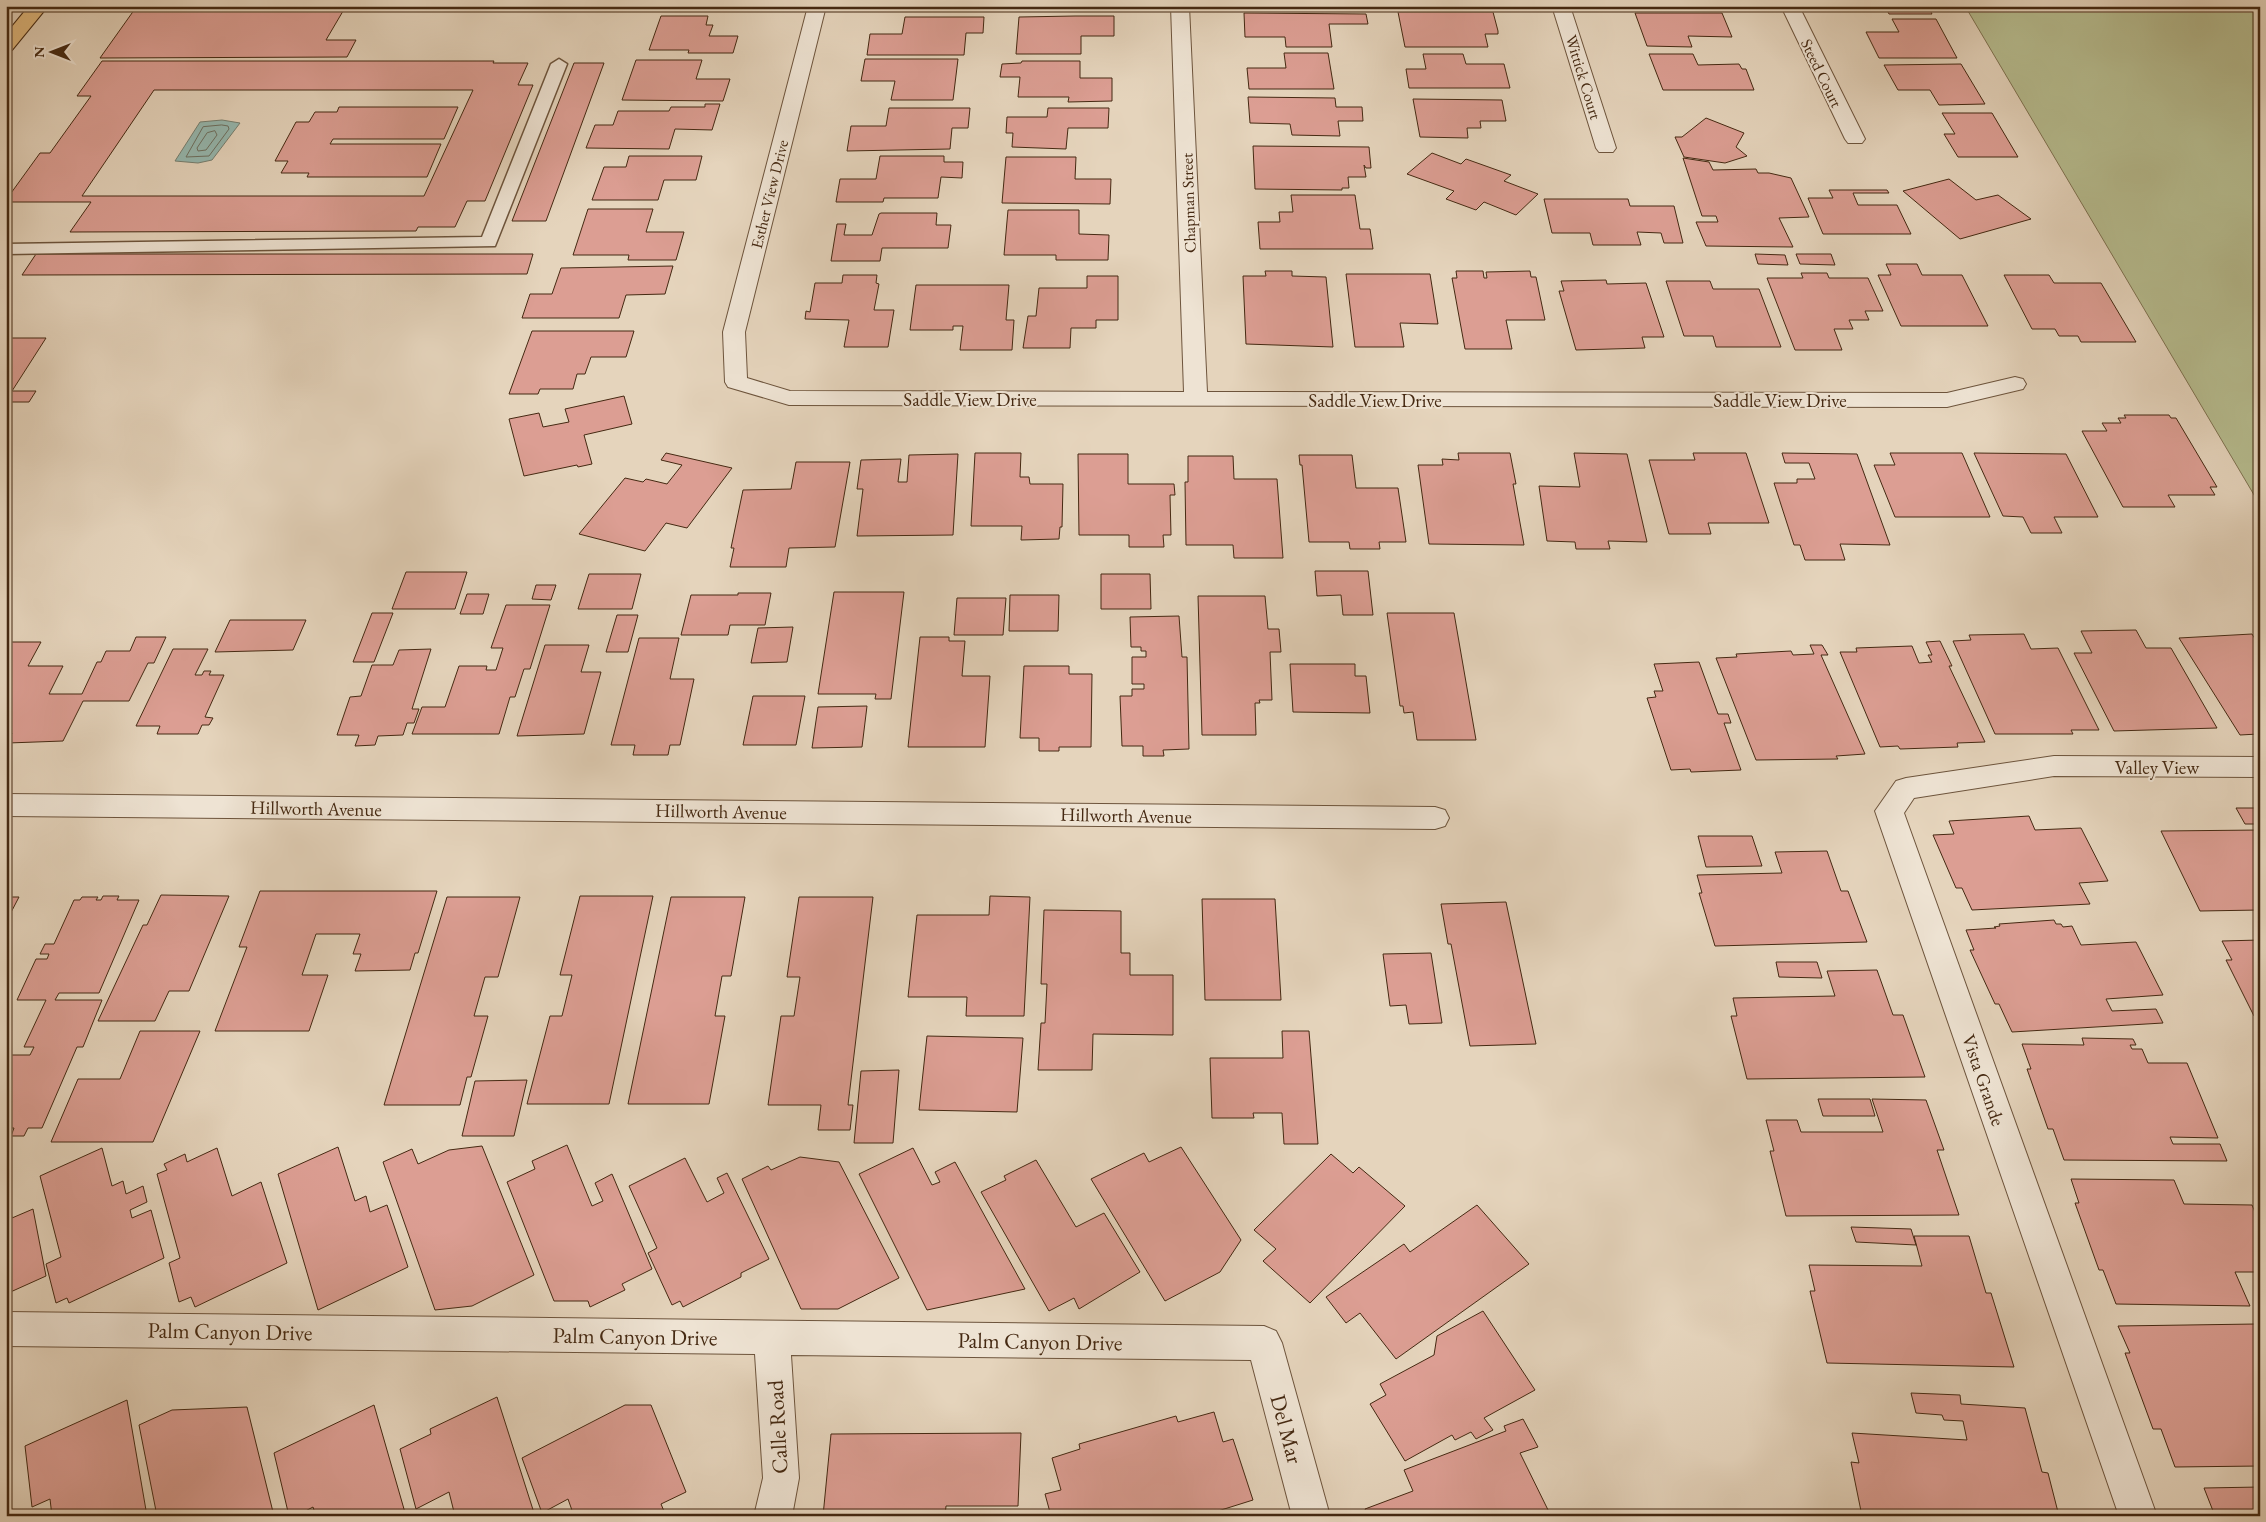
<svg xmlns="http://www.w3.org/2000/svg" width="2266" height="1522" viewBox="0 0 2266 1522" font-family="'EB Garamond',serif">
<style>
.green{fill:#b6bc8f;stroke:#7e7250}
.water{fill:#96b8af;stroke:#767f70}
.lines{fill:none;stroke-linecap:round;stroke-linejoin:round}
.shore{stroke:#6e7060;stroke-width:1}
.building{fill:#dc9e93;stroke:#452912;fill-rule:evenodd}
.service-casing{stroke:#6d543c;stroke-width:3}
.minor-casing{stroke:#6d543c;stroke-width:2}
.trunk-casing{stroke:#452912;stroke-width:2}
.service{fill:#eee3d3;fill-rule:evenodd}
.minor{fill:#eee3d3;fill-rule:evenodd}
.trunk{fill:#e2ba7e;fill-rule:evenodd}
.labels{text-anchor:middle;stroke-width:4;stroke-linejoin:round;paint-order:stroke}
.far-street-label{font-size:16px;fill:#452912;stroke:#eee3d3}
.street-label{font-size:19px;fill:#452912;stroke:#eee3d3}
.near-street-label{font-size:22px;fill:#452912;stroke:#eee3d3}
</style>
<rect width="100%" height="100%" fill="#e5d4bc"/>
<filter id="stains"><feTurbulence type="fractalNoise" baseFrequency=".004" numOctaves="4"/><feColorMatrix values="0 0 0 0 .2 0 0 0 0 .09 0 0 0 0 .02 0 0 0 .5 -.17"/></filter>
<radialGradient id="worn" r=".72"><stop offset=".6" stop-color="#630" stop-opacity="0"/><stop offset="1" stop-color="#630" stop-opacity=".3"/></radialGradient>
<path class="green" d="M1965 6H2260V505Z"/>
<path class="water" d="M222 120 240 123 212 160 198 163 175 161 200 122Z"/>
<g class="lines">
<path class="shore" d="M222 125 228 126 229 129 209 156 186 157 203 127Z
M215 131 217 135 206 150 198 151 197 148 207 133Z"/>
</g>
<path class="building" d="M137 6H346L326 40H356L347 57 100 58Z
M701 6H746L745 10H701Z
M906 6H980V9L963 11H906Z
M1114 6V11L1026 7V6Z
M1885 6H1928L1932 14H1889Z
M1398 12H1493L1498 31V34H1485L1488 47H1405Z
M1244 13 1366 14 1368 24H1329L1332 47H1286L1285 37H1245Z
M1635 13H1722L1732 37 1688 36 1692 47 1647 46Z
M661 16H708L706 25H713L709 36H738L733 53H688L689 50H649Z
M1075 16H1114V36H1081V54H1016L1019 17Z
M905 17H984L983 33H966L964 55H867L870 34H902Z
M1892 19H1936L1957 58H1879L1866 32H1899Z
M1284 53H1328L1334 89H1249L1247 68H1286Z
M1423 54H1463L1466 64H1504L1510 88H1409L1406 69H1426Z
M1649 54H1693L1698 65 1739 64 1742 69H1746L1754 90H1663Z
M865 59H958L953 100H891L895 81H861Z
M636 60H702L696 79H730L723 101 622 100Z
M102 61H494L493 63H528L518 85H533L485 201H467L455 227H418L416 231 70 232 91 202H6V200L40 153H50L91 96H77ZM154 90H473L424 196H82Z
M1022 61H1080V78H1112V101L1068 102 1069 97H1018L1020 77H1000L1002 64 1021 63Z
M574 63H604L546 221H512Z
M1961 64 1985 104 1939 105 1930 90H1898L1884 65Z
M1248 97 1335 98 1336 107H1362L1363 121H1338L1340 136 1292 135 1290 124 1250 123Z
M1413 99 1502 100 1506 121H1480L1481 128H1467L1468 138 1420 137Z
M705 104H720L712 130 675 129 669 149 586 148 595 125H613L618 111H669L671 107H705Z
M339 107H458L444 139H333L330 144H441L427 177H307L309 173H281L288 161H275L296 122H309L315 112H337Z
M889 108H970L968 128H952L950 149 847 151 851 126H886Z
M1048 108H1109L1108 128H1068L1066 149 1012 147 1013 133H1006L1007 117H1047Z
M1942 113H1992L2018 157H1958L1944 134H1955Z
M1706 118 1744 133 1736 147 1747 156 1725 163 1684 157 1675 137H1682Z
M1253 146 1369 147 1371 168H1366L1364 165 1366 177H1348L1349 188H1342V190L1255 189Z
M1432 153 1461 164 1466 159 1511 175 1504 181 1538 194 1516 215 1484 202 1476 210 1446 199 1454 191 1407 174Z
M629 156H702L696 180H664L658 200H592L604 167H626Z
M880 156H944V162H963L962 178 941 177 938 198H884L883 202H836L840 179H876Z
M1006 157H1076L1075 179H1111L1110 204 1002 203Z
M1683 158 1709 162 1713 170 1756 169 1758 173H1769L1791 178 1809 217 1779 218 1793 247 1706 246 1696 222H1718L1716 216H1702Z
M1949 179 1976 200 1998 195 2031 219 1960 239 1903 191Z
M1829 190H1887L1889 193H1853L1858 205H1897L1911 234H1823L1808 198H1833Z
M1291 195H1355L1360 229H1370L1373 249H1260L1258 222H1280L1279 212H1293Z
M1544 199H1628L1630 206H1674L1683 243H1664L1661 233 1637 232 1641 245H1593L1590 233H1552Z
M588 209H653L646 232H684L676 260H628L629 255H573Z
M1008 210H1079V234L1109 235 1108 260H1056V255H1004Z
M881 213H937L936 225H951L948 248H882L880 261H831L837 224H846L844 235H872L879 214Z
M36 254H533L527 274 22 275Z
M1755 254 1785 255 1788 265 1758 264Z
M1796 254H1831L1835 265 1800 264Z
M1886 264H1917L1922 275H1962L1988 326H1901L1878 275H1891Z
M673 266 665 294 626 295 619 318H522L530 294H552L561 268Z
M1265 271H1292V276L1326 277 1333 347 1246 344 1243 276H1266Z
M1456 271H1483L1484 278H1487L1486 272 1530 271 1531 277H1536L1545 320H1506L1512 349H1465L1452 278H1457Z
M1801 273H1827L1829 278H1868L1883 311H1865L1869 320H1849L1853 329H1834L1842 350H1795L1767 278H1803Z
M1346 274H1430L1438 324 1400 323 1404 347H1355Z
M843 275H877L876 283 879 284 874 310H894L888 347H844L849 320 805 319 806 311 810 312 815 283H842Z
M2004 275H2049L2054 283H2101L2136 342H2081L2078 336H2059L2055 329H2032Z
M1087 276H1118V320H1096V328H1071L1070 348H1023L1028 316H1036L1039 288H1087Z
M1606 280 1607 284 1646 283 1664 337H1642L1645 348 1576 350 1559 291H1564L1561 281Z
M1666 281H1710L1713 289H1759L1781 347H1716L1713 336H1684Z
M916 285H1009L1006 320H1014L1012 350H960L963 326H953V330H910Z
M532 331H634L626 357H591L585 374H577L573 389H540L538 394H509Z
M6 338H46L12 391H36L29 402H6Z
M624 396 632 424 584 435 592 464 578 467 577 465 524 476 509 419 539 413 543 427 569 422 565 409Z
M2124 415H2169L2171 418H2176L2217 487H2210L2215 495H2168L2175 507H2123L2082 431H2107L2102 423H2121L2118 418H2126Z
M666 453 732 468 687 528 666 523 645 551 579 534 625 478 643 482 646 479 667 484 682 465 661 460Z
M975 453H1021L1020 477H1029L1030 484H1063L1062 527H1060L1059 539 1021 540 1022 526H971Z
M1458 453H1510L1516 484H1513L1524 545 1429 544 1418 465H1443L1442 459 1459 460Z
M1574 453 1627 454 1647 542 1608 541 1610 549H1576L1575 542 1547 541 1539 486 1580 487Z
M1693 453H1746L1769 523H1708L1711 534H1669L1649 460H1695Z
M1782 453 1857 454 1890 545 1840 544 1845 560H1805L1800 545H1794L1774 483H1797V479H1815L1809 463H1785Z
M1890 453H1962L1990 517H1895L1874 465H1895Z
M1974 453 2066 454 2098 517H2054L2062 533H2031L2023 517 2003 516Z
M958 454 953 535 857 536 863 489H857L861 460 901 459 898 482H907L909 455Z
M1078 454H1128V484H1174L1175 495H1170L1171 535H1163L1164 547H1129V535H1079Z
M1299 455H1352L1356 488H1398L1406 542H1379L1380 549H1350L1349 542H1309L1302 465H1300Z
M1188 456H1233L1234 479H1277L1283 558H1234L1233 545H1186L1185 482H1188Z
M796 462H850L835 547 789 548 786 567H730L734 548H731L743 490 791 489Z
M1315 571H1368L1373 615H1343L1341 595 1317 596Z
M406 572H467L455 609H392Z
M589 574H641L632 609H578Z
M1101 574H1150L1151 609H1101Z
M536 585H556L551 600 532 599Z
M834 592H904L891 699H875L876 694H818Z
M738 593H771L765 625H730L728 635H681L691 595H738Z
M467 594H489L483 614H460Z
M1010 595H1059L1058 631H1009Z
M1198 596H1265L1268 629H1279L1281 652H1270L1272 700H1259L1260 703H1255L1256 735H1202Z
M957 598H1006L1003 635H954Z
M506 605H550L530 669H524L515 697H510L499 734H412L422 707H445L459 666H487L486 670H496L503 648H491Z
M372 613H393L374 662H353Z
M1387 613H1454L1476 740H1417L1413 712 1404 713 1403 706H1400Z
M617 615H638L628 652H606Z
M1179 616 1182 657H1187L1189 749 1163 750 1164 756H1143V746H1122L1120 696H1132V689H1144V684H1132V657H1146V651H1141V647H1131L1130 617Z
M230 620H306L293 650 215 652Z
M793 627 787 662 751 663 758 628Z
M2136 630 2146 648H2171L2217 728 2114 731 2074 653H2092L2081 631Z
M2024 634 2031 649 2058 648 2099 730H2071L2073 734H1995L1953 641 1971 640 1969 635Z
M2252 634 2260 647V736L2258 734 2240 735 2179 638Z
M136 637H166L154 663H148L129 701H83L63 741 8 743 12 733H6V642H41L28 666H63L49 694H82L97 662H101L106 651H130Z
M920 637H949V641H965L962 676H990L985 747H908Z
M639 638H679L670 679H694L680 745H670L668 755H633L635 745H611Z
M1940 641 1952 666H1949L1985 742 1957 743 1958 747 1900 749 1898 746 1880 747 1840 652H1857L1856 648 1912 646 1919 663 1932 662 1928 655H1932L1926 642Z
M545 645H589L581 672H601L584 734 517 736Z
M1810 645H1822L1828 655H1821L1865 754 1836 756 1838 759 1756 760 1716 658 1737 657 1736 654 1791 651 1793 655 1814 654Z
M173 649H208L195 675H202L204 671H211L209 675H224L205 717 213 718 209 725H202L198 734H157L160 726H136Z
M431 649 412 709H419L414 723H407L403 735 378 736 375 745 355 746 359 735H337L350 697 361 696 372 665H393L399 650Z
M1699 662 1718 714H1728L1731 723H1724L1741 770 1691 772 1690 769 1671 770 1647 698 1656 697 1654 691H1663L1654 664Z
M1290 664H1355V676H1366L1370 713 1293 712Z
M1024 666H1069V674H1092L1091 747H1059V751H1039V738H1020Z
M753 696H805L796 745H743Z
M867 706 862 747 812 748 818 707Z
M2236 808H2260V824H2245Z
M2029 816 2035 830 2081 828 2108 881 2079 883 2090 904 1972 910 1962 888H1956L1933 835 1954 834 1949 821Z
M2260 830V910L2200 911 2161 831Z
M1698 836H1752L1762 866 1706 867Z
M1827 851 1841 891H1848L1867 942 1715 946 1699 893H1702L1697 875 1782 873 1775 852Z
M260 891H437L418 953H415L410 970 355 971 361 954H353L360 934H316L302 975H328L309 1031H215L247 947H239Z
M161 895 229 896 189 991H169L155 1021H98L143 925H147Z
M103 896H119L117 900H139L99 993H59L55 1000H102L83 1047H77L42 1128H28L24 1136H11L14 1128H6V1055H30L34 1047H24L46 1000H17L36 959H47L49 954H40L45 944H54L74 900H80L82 897H98L96 900H101Z
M580 896H653L609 1104H527L550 1016H562L572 975H560Z
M990 896 1030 897 1024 1016H966L967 997H908L917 915H989Z
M6 897H19L6 922Z
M447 897H520L498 977H485L474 1016H488L471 1077H467L460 1105H384Z
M671 897H745L731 976H722L715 1016H725L709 1104H628Z
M799 897H873L848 1105H853L850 1130H818L821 1105H768L781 1016H794L800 977H787Z
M1202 899H1275L1281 1000H1205Z
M1506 902 1536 1044 1470 1046 1451 944H1448L1441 904Z
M1044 910 1121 911V953H1130V975H1173V1035L1093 1034 1092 1070H1038L1041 1023H1045L1047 984H1041Z
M2054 920 2056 924H2061L2063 927 2072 926 2081 945 2136 942 2163 995 2106 999 2112 1011 2156 1009 2163 1023 2012 1032 1999 1004H1995L1970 950H1974L1966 930 1996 928 1994 927 2000 926 1999 924Z
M2260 940V1016H2254L2226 960H2232L2222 941Z
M1431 953 1442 1023 1409 1024 1406 1005 1390 1006 1383 954Z
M1776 962H1817L1822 978 1779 977Z
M1877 970 1893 1015H1903L1925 1077 1747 1079 1731 1016H1737L1733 998 1835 996 1827 971Z
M140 1031H200L153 1142H51L78 1079H120Z
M1282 1031H1309L1318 1144H1284L1282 1113H1253L1254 1118H1212L1210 1058H1283Z
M927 1036 1023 1038 1017 1112 919 1110Z
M2082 1038 2133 1039 2136 1045H2130L2132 1049H2142L2148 1063H2187L2218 1138 2170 1137 2173 1144H2220L2227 1161 2064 1160 2053 1129H2048L2027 1069H2031L2022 1044 2084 1045Z
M899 1070 893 1143H854L861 1071Z
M527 1080 514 1136H462L475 1081Z
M1818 1099H1870L1875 1116H1823Z
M1872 1099 1926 1100 1944 1150H1937L1959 1215 1786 1216 1770 1151H1774L1766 1120H1797L1801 1132H1883Z
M567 1145 592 1206 603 1201 595 1183 612 1174 652 1269 622 1284 625 1290 590 1307 588 1301H554L507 1182 535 1169 532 1161Z
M482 1146 534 1275 472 1306 435 1310 383 1162 412 1149 418 1164 449 1150Z
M338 1147 355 1201 366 1196 370 1212 387 1205 408 1267 318 1310 278 1174Z
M1181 1147 1241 1240 1220 1272 1165 1301 1091 1179 1144 1153 1149 1162Z
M102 1148 112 1186 123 1181 126 1194 143 1186 147 1202 130 1210 132 1218 151 1210 164 1258 69 1303 67 1298 56 1303 46 1264 61 1257 40 1176Z
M217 1148 232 1196 261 1182 287 1263 195 1307 191 1297 179 1302 169 1263 180 1258 157 1174 167 1170 164 1164 185 1154 187 1162Z
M913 1148 932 1185 940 1182 935 1172 955 1162 1025 1289 927 1310 859 1174Z
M1331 1154 1353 1173 1359 1167 1405 1206 1310 1303 1263 1261 1276 1249 1254 1230Z
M800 1157 839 1162 899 1278 838 1309H801L742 1179 768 1166 771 1170Z
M685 1158 707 1202 724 1193 717 1178 727 1173 769 1259 741 1273V1277L683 1307 680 1301 672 1305 648 1253 657 1248 629 1186Z
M1036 1160 1076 1227 1104 1213 1140 1272 1079 1309 1074 1298 1049 1311 981 1192 1006 1180 1004 1176Z
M2071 1179 2174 1180 2184 1204 2252 1205 2260 1224V1272H2235L2250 1306 2116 1304 2103 1270H2099L2075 1203H2079Z
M1477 1205 1529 1264 1396 1359 1360 1313 1346 1323 1326 1297 1404 1244 1410 1252Z
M10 1206 12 1218 33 1209 46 1276 6 1294V1208Z
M1851 1227 1911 1229 1916 1245 1856 1242Z
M1914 1236H1969L1986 1293H1991L2014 1367 1827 1363 1810 1291H1815L1809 1265 1922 1266Z
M1483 1311 1535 1390 1484 1418 1493 1430 1476 1439 1471 1432 1455 1440 1452 1435 1405 1461 1370 1404 1386 1395 1380 1384 1434 1355 1437 1336Z
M2256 1324 2260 1332V1466L2175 1467 2161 1429H2153L2125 1353H2130L2118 1326Z
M1911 1393 1960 1395 1961 1404 2025 1408 2042 1472 2048 1473 2059 1516H1862L1851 1462 1859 1463 1852 1433 1967 1440 1963 1421 1944 1420 1942 1415 1916 1413Z
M497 1397 535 1516H455L449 1492 416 1509 400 1449 431 1434 430 1429Z
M127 1400 147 1516H52L50 1499 32 1507 25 1446Z
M374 1405 406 1516H316L313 1507 296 1516H289L274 1453Z
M625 1405H651L686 1492 661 1504 666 1516H574L568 1499 542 1513 522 1458Z
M247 1407 274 1516H157L139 1425 172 1410Z
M1214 1412 1223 1442 1233 1439 1253 1500 1202 1516H1051L1045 1494 1061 1490 1052 1458 1080 1449 1079 1444 1176 1416 1178 1422Z
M1523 1419 1538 1447 1520 1453 1551 1516H1368L1365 1509 1413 1491 1404 1470 1506 1431 1504 1426Z
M1021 1433 1018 1506H946L945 1516H823L831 1434Z
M2260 1487V1516H2215L2204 1488Z"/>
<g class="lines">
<defs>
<path id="service" d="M559 59 567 64 495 246 6 254V244L482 237 551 64Z"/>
<path id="minor" d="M808 6H826L745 332 747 378 790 391 1184 392 1171 6H1189L1207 392 1947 393 2015 377 2023 379 2026 384 2023 389 1947 407 789 405 728 387 725 382 723 332Z
M1552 6H1570L1616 148 1613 152H1599L1596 148Z
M1781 6H1799L1865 139 1862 143H1848L1845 139Z
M2054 756 2260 757V777L2054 776 1914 798 1904 813 2157 1516H2119L1875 811 1896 781 1906 778Z
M6 794 1435 807 1445 810 1449 818 1445 826 1435 829 6 816Z
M6 1312 1264 1326 1276 1331 1282 1343 1330 1516H1292L1251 1360 791 1355 799 1478 792 1516H754L763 1478 755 1354 6 1346Z"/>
<path id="trunk" d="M29 6H48L12 50 6 51V34Z"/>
</defs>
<use href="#service" class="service-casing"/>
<use href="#minor" class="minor-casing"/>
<use href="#trunk" class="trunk-casing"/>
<use href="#service" class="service"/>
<use href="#minor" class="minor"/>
<use href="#trunk" class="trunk"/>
</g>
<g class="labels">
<g class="far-street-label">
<text transform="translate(1822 73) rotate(64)" y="6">Steed Court</text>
<text transform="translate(1584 77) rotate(73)" y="6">Wittick Court</text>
<text transform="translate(769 194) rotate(-76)" y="6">Esther View Drive</text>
<text transform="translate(1188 203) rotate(-92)" y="6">Chapman Street</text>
</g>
<g class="street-label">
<text x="970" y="406">Saddle View Drive</text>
<text x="1375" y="407">Saddle View Drive</text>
<text x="1780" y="407">Saddle View Drive</text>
<text x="2157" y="774">Valley View</text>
<text transform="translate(316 808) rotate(1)" y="7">Hillworth Avenue</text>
<text transform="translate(721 811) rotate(1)" y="7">Hillworth Avenue</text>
<text transform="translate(1126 815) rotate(1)" y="7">Hillworth Avenue</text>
<text transform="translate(1984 1080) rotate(71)" y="7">Vista Grande</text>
</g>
<g class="near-street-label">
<text transform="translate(230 1331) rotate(1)" y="8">Palm Canyon Drive</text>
<text transform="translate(635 1336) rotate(1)" y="8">Palm Canyon Drive</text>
<text transform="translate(1040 1341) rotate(1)" y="8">Palm Canyon Drive</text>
<text transform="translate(777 1427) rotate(-93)" y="8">Calle Road</text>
<text transform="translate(1287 1429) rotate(75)" y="8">Del Mar</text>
</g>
</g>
<rect width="2266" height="1522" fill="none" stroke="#e5d4bc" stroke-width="25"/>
<rect x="8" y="8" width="2251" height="1507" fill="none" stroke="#452912" stroke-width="2.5"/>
<rect x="12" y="12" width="2241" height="1497" fill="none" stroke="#452912"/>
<g transform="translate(52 52) rotate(270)" stroke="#eee3d3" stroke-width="4" paint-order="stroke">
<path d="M0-4L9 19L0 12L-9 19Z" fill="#452912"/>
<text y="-8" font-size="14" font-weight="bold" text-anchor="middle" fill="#452912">N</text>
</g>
<rect width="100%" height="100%" filter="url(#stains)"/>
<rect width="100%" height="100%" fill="url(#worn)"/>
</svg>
